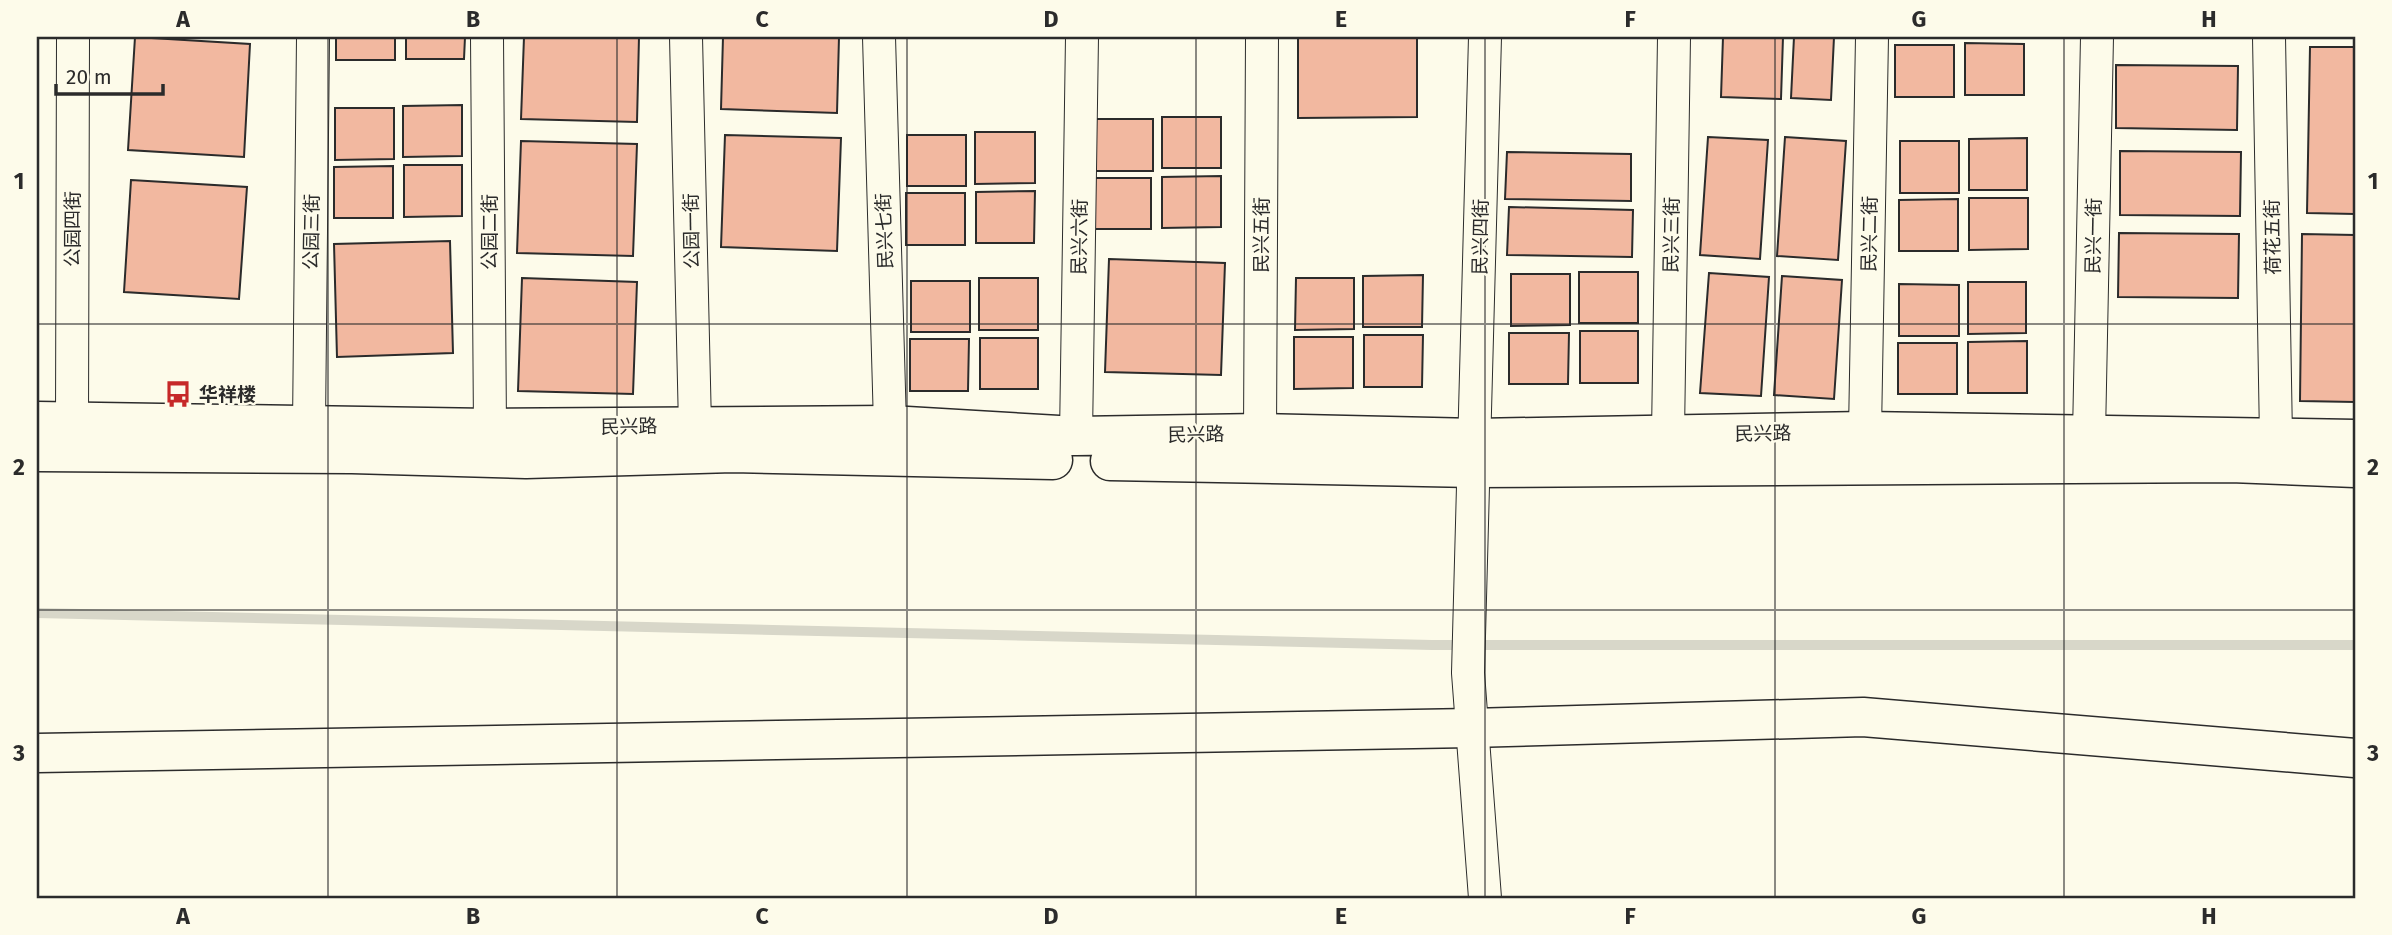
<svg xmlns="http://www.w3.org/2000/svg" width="2392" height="935" viewBox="0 0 2392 935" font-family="'Fira Sans','Noto Sans SC',sans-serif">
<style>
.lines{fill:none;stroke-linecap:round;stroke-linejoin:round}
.stream{stroke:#d8d7c9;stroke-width:10}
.building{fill:#f2b8a0;stroke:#2b2b2b;stroke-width:2}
.street-casing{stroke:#2b2b2b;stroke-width:34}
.secondary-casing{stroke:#2b2b2b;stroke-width:41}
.street{stroke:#fdfbea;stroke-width:32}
.secondary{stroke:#fdfbea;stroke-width:38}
.grid{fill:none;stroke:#2b2b2b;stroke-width:2;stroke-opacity:0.55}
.labels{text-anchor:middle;stroke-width:5;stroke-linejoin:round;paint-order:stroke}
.street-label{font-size:19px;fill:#2b2b2b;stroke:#fdfbea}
.poi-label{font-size:19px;font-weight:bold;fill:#2b2b2b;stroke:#fdfbea;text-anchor:start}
.neatline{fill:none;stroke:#2b2b2b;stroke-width:2.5}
.grid-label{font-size:23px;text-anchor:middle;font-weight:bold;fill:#2b2b2b}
</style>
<rect width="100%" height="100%" fill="#fdfbea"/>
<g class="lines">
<path class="stream" d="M37 613 1432 645H2355"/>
</g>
<path class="building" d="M135 37 250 44 244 157 128 150Z
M336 37H395V60H336Z
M406 37H465L464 59H406Z
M524 37H639L637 122 521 119Z
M723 37H839L837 113 721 109Z
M1298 37H1417V117L1298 118Z
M1723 37H1783L1781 99 1721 97Z
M1794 37H1834L1831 100 1791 98Z
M1965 43 2024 44V95H1965Z
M1895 45H1954V97H1895Z
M2310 47H2355V214L2307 213Z
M2116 65 2238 66 2237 130 2116 128Z
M462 105V156L403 157V106Z
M335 108H394V159L335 160Z
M1162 117H1221V168H1162Z
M1094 119H1153V171H1094Z
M975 132H1035V183L975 184Z
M725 135 841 138 837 251 721 247Z
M907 135H966V186H907Z
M1708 137 1768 140 1760 259 1700 255Z
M1785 137 1846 141 1838 260 1777 256Z
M2027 138V190H1969V139Z
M521 141 637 144 633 256 517 253Z
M1900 141H1959V193H1900Z
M2120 151 2241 152 2240 216 2120 215Z
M1507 152 1631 154V201L1505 199Z
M404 165H462V216L404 217Z
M393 166V218H334V167Z
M1221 176V227L1162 228V177Z
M1093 178H1151V229H1093Z
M131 180 247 187 239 299 124 292Z
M1035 191 1034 243H976V192Z
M906 193H965V245H906Z
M1969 198H2028V249L1969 250Z
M1958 199V251H1899V200Z
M1509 207 1633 210 1632 257 1507 255Z
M2119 233 2239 234 2238 298 2118 297Z
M2302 234 2355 235V402L2300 401Z
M450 241 453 353 337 357 334 244Z
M1109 259 1225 263 1221 375 1105 372Z
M1579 272H1638V323H1579Z
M1709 273 1769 277 1761 396 1700 393Z
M1511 274H1570V325L1511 326Z
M1423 275 1422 327H1363V276Z
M1782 276 1842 280 1834 399 1774 395Z
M522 278 637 282 633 394 518 391Z
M979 278H1038V330H979Z
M1296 278H1354V329L1295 330Z
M911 281H970V332H911Z
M1968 282H2026V333L1968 334Z
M1899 284 1959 285V336H1899Z
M1580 331H1638V383H1580Z
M1509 333H1569L1568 384H1509Z
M1364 335H1423L1422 387H1364Z
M1294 337H1353V388L1294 389Z
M980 338H1038V389H980Z
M910 339H969L968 391H910Z
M2027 341V393H1968V342Z
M1898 343H1957V394H1898Z"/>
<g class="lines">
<defs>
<path id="street" d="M487 37 490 428
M686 37 695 426
M879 37 890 425
M1485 37 1468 673 1485 898
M2269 37 2276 437
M72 422 73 37
M309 426 313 37
M1865 431 1872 37
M1260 433 1262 37
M1668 434 1674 37
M2089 435 2097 37
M1076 436 1082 37"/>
<path id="secondary" d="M37 421 490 428 890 425 1076 436 1260 433 1476 438 1865 431 2355 439
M37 452 352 454 526 459 733 453 1053 460
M1110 461 1474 468 2231 463 2355 468
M37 753 1471 728 1863 717 2355 758"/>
</defs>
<use href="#street" class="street-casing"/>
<use href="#secondary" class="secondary-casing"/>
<use href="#street" class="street"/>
<use href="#secondary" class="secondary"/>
</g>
<path class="grid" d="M328 37V898M617 37V898M907 37V898M1196 37V898M1485 37V898M1775 37V898M2064 37V898M37 324H2355M37 610H2355"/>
<defs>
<symbol id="bus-bare" viewBox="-9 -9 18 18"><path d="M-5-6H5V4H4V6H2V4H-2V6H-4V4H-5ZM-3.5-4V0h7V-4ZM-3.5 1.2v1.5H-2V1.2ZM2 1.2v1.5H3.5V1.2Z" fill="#c62828" stroke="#fdfbea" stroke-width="2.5" paint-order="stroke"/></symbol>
</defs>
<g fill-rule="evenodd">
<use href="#bus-bare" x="159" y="375" width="38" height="38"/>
</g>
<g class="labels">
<g class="street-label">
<text transform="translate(72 229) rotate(-90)" y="7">公园四街</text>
<text transform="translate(691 231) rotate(-91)" y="7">公园一街</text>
<text transform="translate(884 231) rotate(-92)" y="7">民兴七街</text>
<text transform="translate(311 232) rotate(-89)" y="7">公园三街</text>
<text transform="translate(489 232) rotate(-90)" y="7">公园二街</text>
<text transform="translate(1869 234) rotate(-89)" y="7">民兴二街</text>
<text transform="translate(1261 235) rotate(-90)" y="7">民兴五街</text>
<text transform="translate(1671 235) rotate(-89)" y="7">民兴三街</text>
<text transform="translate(2093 236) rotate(-89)" y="7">民兴一街</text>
<text transform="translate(1079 237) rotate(-89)" y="7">民兴六街</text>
<text transform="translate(1480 237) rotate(-89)" y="7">民兴四街</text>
<text transform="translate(2272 237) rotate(-91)" y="7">荷花五街</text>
<text transform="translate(629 426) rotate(-1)" y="7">民兴路</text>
<text transform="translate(1763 433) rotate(-1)" y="7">民兴路</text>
<text transform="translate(1196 434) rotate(-1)" y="7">民兴路</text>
</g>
<g class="poi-label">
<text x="199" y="401">华祥楼</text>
</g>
</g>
<rect width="2392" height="935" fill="none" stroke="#fdfbea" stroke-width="77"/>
<path d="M56 84v10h107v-10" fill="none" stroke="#2b2b2b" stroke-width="3.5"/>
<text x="66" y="84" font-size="21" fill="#2b2b2b" stroke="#fdfbea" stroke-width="5" paint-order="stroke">20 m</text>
<rect x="38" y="38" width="2316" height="859" class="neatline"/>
<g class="grid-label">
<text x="183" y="27">A</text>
<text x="473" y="27">B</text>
<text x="762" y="27">C</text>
<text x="1051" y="27">D</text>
<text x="1341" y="27">E</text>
<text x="1630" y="27">F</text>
<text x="1919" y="27">G</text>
<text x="2209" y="27">H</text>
<text x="19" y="189">1</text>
<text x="2373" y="189">1</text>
<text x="19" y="475">2</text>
<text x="2373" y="475">2</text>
<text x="19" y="761">3</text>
<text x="2373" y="761">3</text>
<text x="183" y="924">A</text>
<text x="473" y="924">B</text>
<text x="762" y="924">C</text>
<text x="1051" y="924">D</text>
<text x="1341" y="924">E</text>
<text x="1630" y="924">F</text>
<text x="1919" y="924">G</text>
<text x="2209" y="924">H</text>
</g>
</svg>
